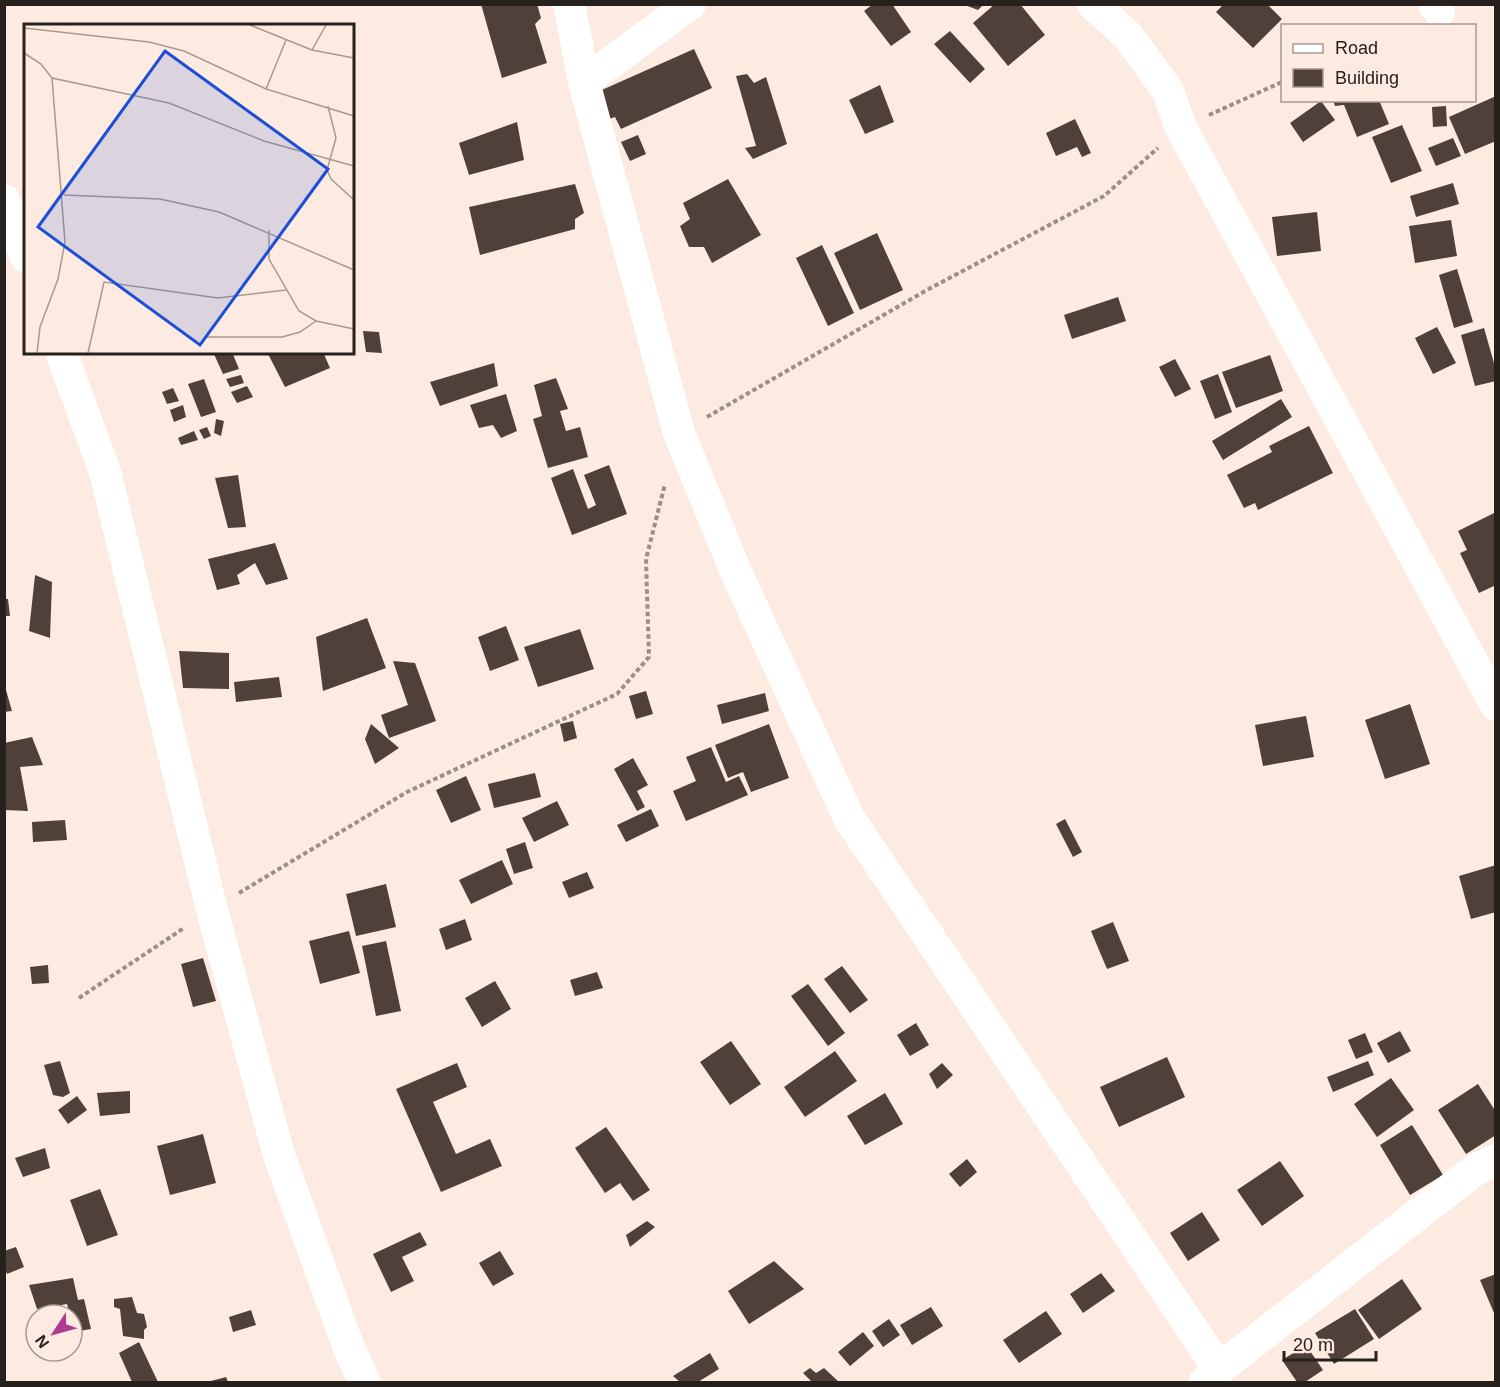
<svg xmlns="http://www.w3.org/2000/svg" width="1500" height="1387" viewBox="0 0 1500 1387" font-family="Arial,sans-serif">
<style>
.building{fill:#4f4139}
.lines{fill:none;stroke-linecap:round;stroke-linejoin:round}
.path{stroke:#9c8f88;stroke-width:4;stroke-dasharray:4.5 3;stroke-linecap:butt}
.street{stroke:#fff;stroke-width:32}
.inset-road{fill:none;stroke:#a79a93;stroke-width:1.5}
.view{fill:#1d4ed8;fill-opacity:0.15;stroke:#1d4ed8;stroke-width:3}
.inset-edge{fill:none;stroke:#27211d;stroke-width:3}
</style>
<rect width="100%" height="100%" fill="#fdebe1"/>
<path class="building" d="M481 4H537L541 18 535 24 547 63 502 78Z
M873 4H879L880 6 881 4H892L911 32 891 46 864 11Z
M962 4H984L978 10Z
M995 4H1020L1045 35 1008 66 973 23Z
M1224 4H1267L1282 19 1253 48 1216 12Z
M950 31 985 69 970 83 934 44Z
M694 49 712 88 621 129 615 117 606 120 595 93Z
M747 74 754 83 766 77 787 144 753 159 745 148 756 146 736 76Z
M880 85 894 122 865 134 849 100Z
M1496 96V141L1465 154 1449 117Z
M1333 100H1379L1389 124 1357 137 1344 105 1335 106Z
M1321 101 1335 120 1303 142 1290 123Z
M1446 106 1447 126 1433 127 1432 107Z
M1075 119 1091 153 1082 157 1077 147 1056 156 1046 133Z
M517 122 524 160 469 175 459 143Z
M1402 125 1422 171 1391 183 1372 137Z
M638 135 646 154 630 161 621 142Z
M1453 138 1461 156 1436 166 1428 148Z
M728 179 761 235 712 263 704 247H689L680 226 690 219 683 203Z
M1453 183 1459 204 1416 217 1410 196Z
M575 184 584 213 575 219V229L480 255 469 207Z
M1317 212 1321 251 1277 256 1272 217Z
M1451 220 1457 256 1415 263 1409 226Z
M877 233 903 290 860 310 834 253Z
M822 245 854 313 828 326 796 258Z
M1457 269 1473 322 1454 328 1439 275Z
M1118 297 1126 321 1072 339 1064 315Z
M1437 327 1456 363 1433 374 1415 338Z
M1484 328 1496 370V381L1475 386 1461 335Z
M363 331 379 332 382 353 366 352Z
M213 352H232L239 369 223 374Z
M267 352H323L330 368 285 387Z
M1270 355 1283 391 1236 408 1222 372Z
M1175 359 1191 389 1175 397 1159 367Z
M494 363 498 386 440 406 430 382Z
M1218 374 1232 412 1215 419 1200 381Z
M241 375 244 383 230 387 226 379Z
M556 378 568 409 560 411 566 431 580 427 588 457 548 468 533 419 542 416 534 385Z
M204 379 216 412 201 417 188 384Z
M247 386 253 397 237 403 231 392Z
M173 388 179 401 167 404 162 392Z
M506 394 517 431 501 438 493 425 479 428 470 405Z
M1281 399 1292 417 1223 460 1212 441Z
M183 405 186 417 174 422 170 410Z
M216 419 224 421 221 436 214 433Z
M1309 426 1333 473 1258 510 1255 503 1244 508 1227 475 1272 452 1269 446Z
M207 427 211 436 204 439 199 430Z
M194 431 198 440 181 445 178 438Z
M609 465 627 514 572 535 551 478 573 469 588 509 596 505 584 475Z
M238 475 246 527 228 528 215 478Z
M1496 512V585L1479 593 1460 553 1467 550 1458 531Z
M275 543 288 579 266 585 255 563 237 575 240 584 217 590 208 559Z
M35 575 52 582 50 638 29 631Z
M4 599H8L10 616H4Z
M367 618 386 668 323 691 316 637Z
M506 626 519 660 490 671 478 637Z
M580 629 594 669 538 687 524 647Z
M179 651 229 653V689L183 688Z
M393 661 415 663 436 721 389 738 381 715 408 705Z
M279 677 282 697 236 702 234 682Z
M4 683 12 711 4 712Z
M646 691 653 714 636 719 629 696Z
M765 693 769 711 722 724 717 705Z
M1410 704 1430 764 1385 779 1365 720Z
M1306 716 1314 757 1263 766 1255 725Z
M573 721 577 738 564 742 560 724Z
M371 724 399 748 375 764 365 739Z
M769 724 789 778 751 792 743 772 728 778 715 745Z
M32 737 43 765 20 767 28 811 4 810V743Z
M711 747 726 782 739 776 748 795 686 821 673 791 696 781 686 757Z
M633 758 648 785 637 791 645 807 637 811 614 769Z
M535 773 541 797 494 808 488 784Z
M466 776 481 810 451 823 436 790Z
M557 801 569 825 534 842 522 818Z
M651 809 659 826 626 842 617 825Z
M1065 819 1082 852 1073 857 1056 824Z
M65 820 67 840 33 842 32 822Z
M525 842 533 868 514 874 506 849Z
M502 860 513 884 471 904 459 880Z
M1496 865V912L1471 919 1459 876Z
M587 872 594 888 569 898 562 882Z
M386 884 396 927 356 936 346 894Z
M465 919 472 940 446 950 439 929Z
M1113 922 1129 961 1107 969 1091 931Z
M349 931 360 973 320 984 309 941Z
M386 941 401 1011 376 1016 362 946Z
M203 958 216 1001 193 1007 181 964Z
M48 965 49 983 32 984 30 967Z
M842 966 868 1000 850 1013 824 979Z
M597 972 603 988 575 996 570 980Z
M495 981 511 1009 482 1027 465 998Z
M808 984 845 1033 828 1046 791 996Z
M916 1023 929 1045 910 1056 897 1035Z
M1400 1031 1411 1051 1388 1063 1377 1043Z
M1365 1033 1373 1052 1356 1059 1348 1040Z
M731 1041 761 1084 730 1105 700 1062Z
M835 1051 857 1081 805 1117 784 1087Z
M1167 1057 1185 1097 1119 1127 1100 1087Z
M60 1061 70 1093 63 1097 53 1095 44 1065Z
M1368 1061 1374 1075 1333 1092 1327 1077Z
M457 1063 467 1087 433 1102 456 1154 490 1139 502 1166 441 1192 396 1089Z
M942 1063 953 1075 937 1089 929 1074Z
M1391 1078 1414 1110 1377 1137 1354 1104Z
M1478 1084 1496 1112V1135L1466 1154 1438 1110Z
M130 1091V1113L100 1116 97 1093Z
M885 1093 903 1124 865 1145 847 1116Z
M77 1096 87 1110 68 1124 58 1110Z
M1412 1125 1443 1175 1410 1195 1380 1145Z
M606 1127 650 1190 633 1201 620 1183 605 1193 575 1148Z
M203 1134 216 1183 170 1195 157 1146Z
M45 1148 50 1168 23 1177 15 1158Z
M967 1159 977 1172 960 1187 949 1174Z
M1280 1161 1304 1196 1262 1226 1237 1190Z
M100 1189 118 1235 87 1246 70 1200Z
M1202 1212 1220 1240 1188 1261 1170 1233Z
M647 1221 655 1227 630 1247 626 1235Z
M420 1232 427 1245 402 1257 414 1281 391 1292 373 1254Z
M16 1247 24 1267 7 1274 4 1267V1251Z
M500 1251 514 1274 493 1286 479 1263Z
M774 1261 804 1289 749 1324 728 1291Z
M1101 1273 1115 1291 1083 1313 1070 1294Z
M1496 1274V1313H1494L1480 1280Z
M73 1278 78 1300 84 1299 91 1329 73 1332 72 1315H70L67 1304 37 1309 29 1285Z
M1402 1279 1422 1309 1379 1339 1358 1310Z
M132 1297 137 1313 144 1314 147 1327 144 1330V1339L123 1336 120 1309 114 1307V1299Z
M931 1307 943 1326 912 1345 900 1325Z
M1355 1309 1374 1339 1334 1364 1315 1333Z
M251 1310 256 1325 233 1332 229 1317Z
M1046 1311 1062 1334 1019 1363 1003 1340Z
M889 1319 900 1335 883 1347 872 1331Z
M863 1332 874 1346 850 1366 838 1352Z
M139 1342 158 1382H132L119 1353Z
M1306 1345 1323 1370 1305 1382H1297L1282 1360Z
M710 1353 719 1369 698 1382H680L673 1376Z
M810 1368 816 1373 824 1368 839 1382H812L803 1373Z
M226 1377 228 1382H207Z"/>
<g class="lines">
<path class="path" d="M1209 115 1282 82
M707 417 925 291 1104 196 1158 148
M239 893 407 792 617 694 649 657 646 559 665 484
M79 998 184 928"/>
<path class="street" d="M569 4 584 82 679 433 736 572 849 818 1219 1369
M1093 4 1128 36 1168 91 1181 128 1496 705
M1434 4 1439 11
M584 82 690 4
M4 200 26 257
M61 352 105 472 212 910 279 1155 350 1351 365 1382
M1205 1382 1219 1369 1476 1169 1496 1160"/>
</g>
<g transform="translate(24 24)">
<rect width="330" height="330" fill="#fdebe1"/>
<path class="inset-road" d="M226 1 288 26 330 34M0 4 125 18 160 27 242 65 262 16M288 26 302 1M0 29 17 40 28 54 145 79 240 117 330 142M242 65 330 92M304 82 312 114 303 146 307 155 330 176M40 171 136 175 195 188 330 246M245 206V235L275 287 292 297 330 305M180 313H258L276 308 292 297M13 329 16 303 34 255 41 218 28 54M64 329 80 258 194 274 262 266"/>
<path class="view" d="M141 27 304 145 176 321 14 203Z"/>
<rect width="330" height="330" class="inset-edge"/>
</g>
<rect width="1500" height="1387" fill="none" stroke="#27211d" stroke-width="12"/>
<rect x="1281" y="24" width="195" height="78" fill="#fdebe1" stroke="#a79a93" stroke-width="1.5"/>
<rect x="1293" y="44" width="30" height="9" fill="#ffffff" stroke="#a79a93" stroke-width="1.5"/>
<text x="1335" y="54" font-size="18" fill="#27211d">Road</text>
<rect x="1293" y="69" width="30" height="18" fill="#4f4139" stroke="#a79a93" stroke-width="1.5"/>
<text x="1335" y="84" font-size="18" fill="#27211d">Building</text>
<g transform="translate(54 1333) rotate(234)"><circle r="28" fill="#fdebe1" stroke="#a79a93" stroke-width="1.5"/>
<path d="M0-4.5L10 22L0 15L-10 22Z" fill="#b23b92"/>
<text y="-9" font-size="16" font-weight="bold" text-anchor="middle" fill="#27211d">N</text>
</g>
<path d="M1284 1351v9h92v-9" fill="none" stroke="#27211d" stroke-width="3"/>
<text x="1293" y="1351" font-size="18" fill="#27211d" stroke="#fdebe1" stroke-width="4.5" paint-order="stroke">20 m</text>
</svg>
